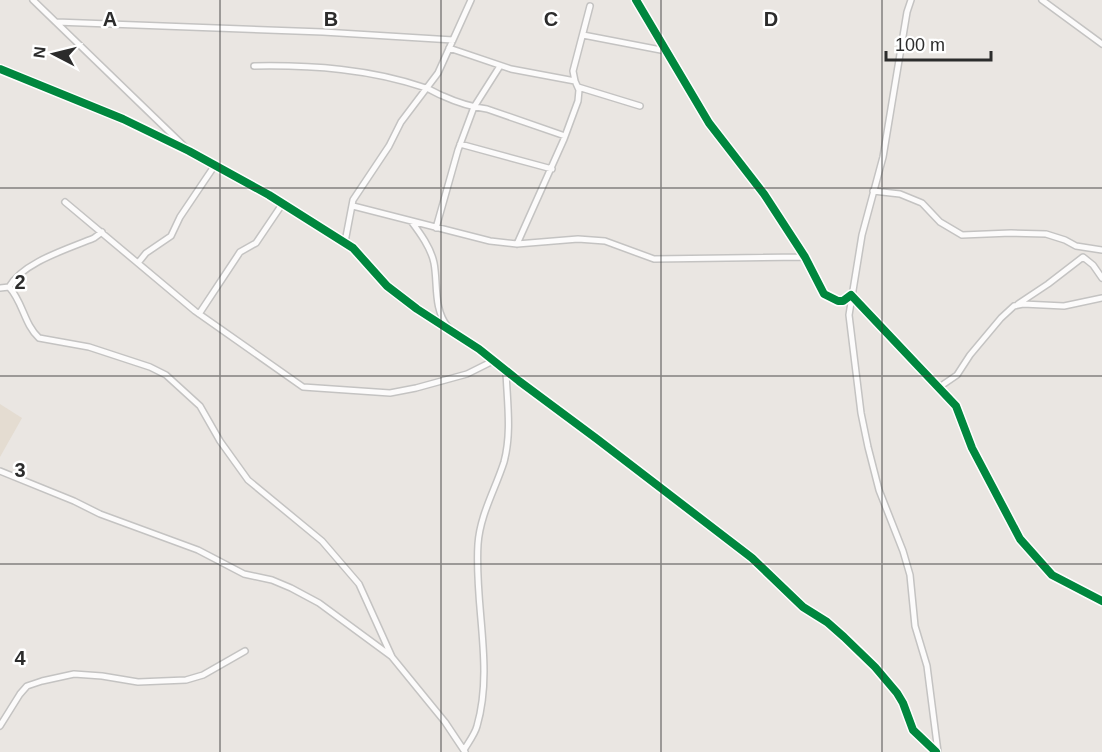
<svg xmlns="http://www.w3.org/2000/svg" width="1102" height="752" viewBox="0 0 1102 752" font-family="Helvetica,sans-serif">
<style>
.education{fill:#e4dcd1}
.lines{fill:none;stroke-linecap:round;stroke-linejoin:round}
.minor-casing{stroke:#c4c3c2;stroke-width:8}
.minor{stroke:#fcfbfb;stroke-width:5}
.cycleway-casing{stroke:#fff;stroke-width:11}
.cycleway{stroke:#00873e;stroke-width:8}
.grid{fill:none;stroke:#2c2c2c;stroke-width:1.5;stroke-opacity:0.55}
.grid-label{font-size:20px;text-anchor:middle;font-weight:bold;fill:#2c2c2c;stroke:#fff;stroke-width:5;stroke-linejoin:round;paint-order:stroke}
</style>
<rect width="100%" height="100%" fill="#eae6e2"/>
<path class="education" d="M0 404 22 418 0 457Z"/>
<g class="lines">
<defs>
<path id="minor" d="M33 0 185 147
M636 0 709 123 764 194 805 257 824 294 838 301H843L851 295 956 406 972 448 1020 539 1052 575 1102 601
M911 0 907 12 883 157 862 235 849 315 861 413 868 447 879 490 903 551 910 575 915 626 927 666 938 752
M1042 0 1102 44
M56 22 323 32 453 40
M583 35 666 51
M449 48 511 69 575 81
M254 66C313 65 370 69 426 88 432 90 437 94 443 96 456 102 472 107 487 109L565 136
M0 69 123 119 189 151 269 195 353 248 387 286 417 309 479 349 519 381 597 439 752 558 803 607 827 622 844 637 875 667 897 693 903 703 913 730 936 752
M578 87 640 106
M460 144 552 169
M873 191 900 194 922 203 940 222 962 235 1011 233 1046 234 1065 240 1076 246 1102 250
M65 202 195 311 303 387 390 393 416 388 467 374 493 361
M353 206 490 241 517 244 578 239 605 241 654 259 805 257
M411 221C420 233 431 248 434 263 438 283 433 309 448 327
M436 228 458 150 474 107 500 66
M345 242 353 200 389 146 401 122 438 73 471 0
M517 244 564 139 578 101 579 90 575 81 573 71 590 6
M138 263 146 253 171 236 180 217 215 165
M9 287C23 262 68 249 94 238L102 232
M0 288 9 287C23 302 24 324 39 338L89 347 150 367 166 375 200 406 220 441 248 480 322 541 359 584 392 657 445 722 465 752
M1018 304 1048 284 1083 257 1093 265 1102 278
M199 314 240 252 256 243 283 203
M938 388 957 375 970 355 1001 318 1014 306 1023 304 1064 306 1102 298
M0 471 74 501 100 514 198 550 244 574 272 580 291 588 319 603 391 656
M0 726 20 694 27 686 42 681 74 674 102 676 138 682 186 680 203 675 245 651
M464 750C468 743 475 734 477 726 494 667 474 605 478 544 480 515 495 490 504 462 512 432 507 401 506 371"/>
</defs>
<use href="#minor" class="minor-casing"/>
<use href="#minor" class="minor"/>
<defs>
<path id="cycleway" d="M636 0 709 123 764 194 805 257 824 294 838 301H843L851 295 956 406 972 448 1020 539 1052 575 1102 601
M0 69 123 119 189 151 269 195 353 248 387 286 417 309 479 349 519 381 597 439 752 558 803 607 827 622 844 637 875 667 897 693 903 703 913 730 936 752"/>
</defs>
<use href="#cycleway" class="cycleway-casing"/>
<use href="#cycleway" class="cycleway"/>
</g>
<path class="grid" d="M220 0V752M441 0V752M661 0V752M882 0V752M0 188H1102M0 376H1102M0 564H1102"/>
<g class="grid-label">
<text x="110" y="26">A</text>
<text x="331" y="26">B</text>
<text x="551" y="26">C</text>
<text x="771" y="26">D</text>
<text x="20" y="289">2</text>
<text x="20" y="477">3</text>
<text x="20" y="665">4</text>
</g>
<g transform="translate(54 54) rotate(277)" stroke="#ffffff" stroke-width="4.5" paint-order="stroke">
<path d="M0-4.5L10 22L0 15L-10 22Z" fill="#2c2c2c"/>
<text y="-9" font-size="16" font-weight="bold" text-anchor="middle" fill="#2c2c2c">N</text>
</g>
<path d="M886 51v9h105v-9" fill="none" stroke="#2c2c2c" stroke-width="3"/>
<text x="895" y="51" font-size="18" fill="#2c2c2c" stroke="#ffffff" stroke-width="4.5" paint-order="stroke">100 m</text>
</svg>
